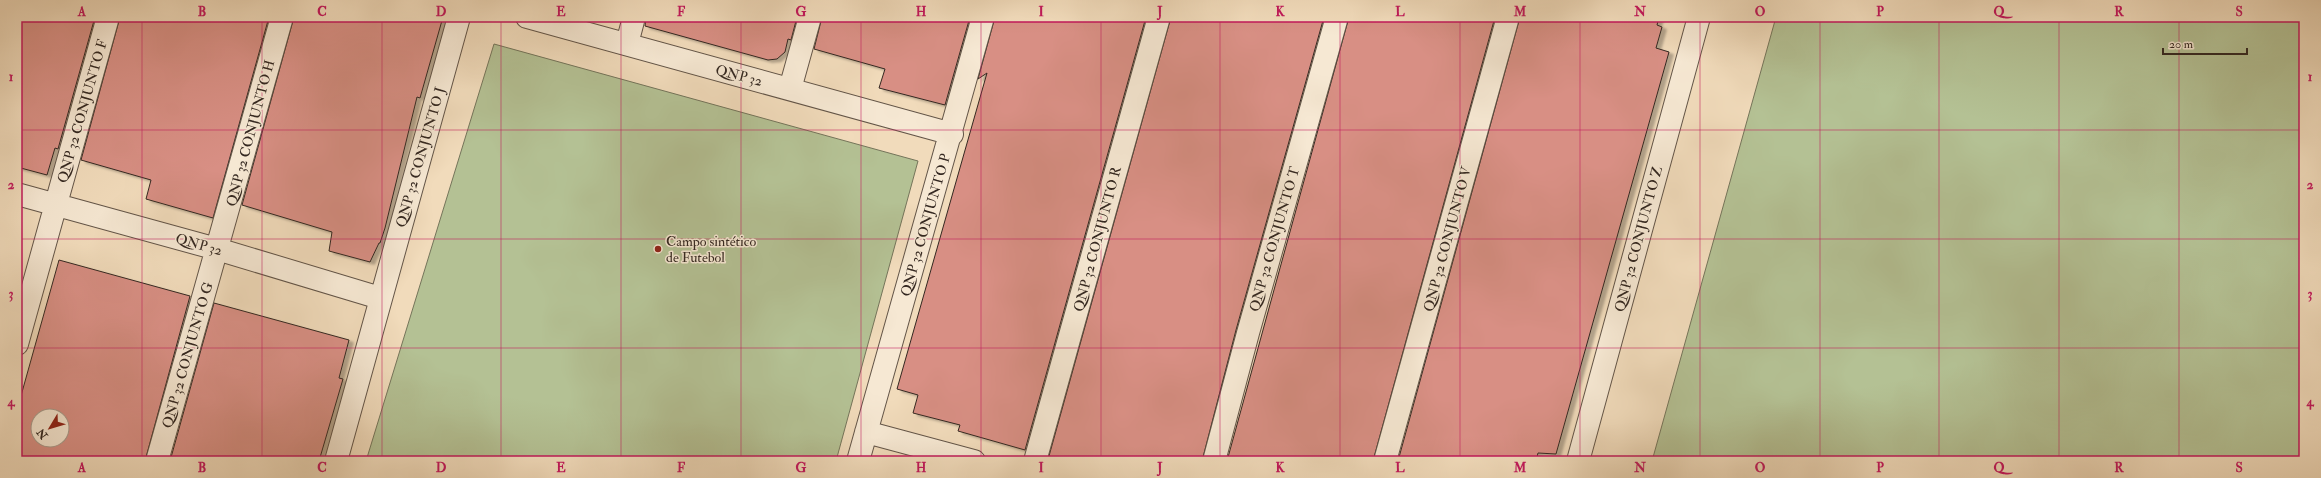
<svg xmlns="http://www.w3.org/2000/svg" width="2321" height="478" viewBox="0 0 2321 478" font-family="'IM FELL Double Pica',serif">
<defs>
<filter id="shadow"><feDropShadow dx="4.5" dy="2.5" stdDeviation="1" flood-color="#0004"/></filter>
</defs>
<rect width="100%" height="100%" fill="#f1dbbb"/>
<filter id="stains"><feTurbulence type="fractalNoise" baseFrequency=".005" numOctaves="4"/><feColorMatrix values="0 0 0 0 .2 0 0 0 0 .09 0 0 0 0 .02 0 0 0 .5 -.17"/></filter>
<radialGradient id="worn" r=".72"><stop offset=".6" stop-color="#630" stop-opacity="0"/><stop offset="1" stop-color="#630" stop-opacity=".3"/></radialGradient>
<!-- green -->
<path fill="#b4c194" stroke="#74745a" d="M1776 17H2304V461H1652Z
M494 44 918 161 836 461H366Z"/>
<!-- building -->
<path fill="#d88f84" stroke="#342821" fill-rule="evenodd" filter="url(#shadow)" d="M17 17H95L58 149 55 148 47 175 17 167Z
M120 17H269L213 218 146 199 151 180 81 160Z
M294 17H443L420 98 417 97 385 228 380 243H379L370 262 329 251 332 232 242 205Z
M646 17H797L791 40 788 39 785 52 777 59 768 60 645 26Z
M822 17H970L945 105 879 88 885 69 814 49Z
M995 17H1146L1025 450 958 431 960 425 913 413 918 395 897 389 987 73 978 79Z
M1171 17H1324L1236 330 1202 461H1067L1049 456Z
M1349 17H1495L1373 461H1227Z
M1520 17H1659L1657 25 1662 27 1656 48 1669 52 1556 454 1538 453 1536 461H1398Z
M59 260 190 296 145 461H17V410ZM38 416H62V440H38Z
M214 303 349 340 339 378 343 379 319 461H170Z"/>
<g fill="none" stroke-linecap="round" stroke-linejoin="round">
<!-- minor casing -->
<g stroke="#635548" stroke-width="24">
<path id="minor" d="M527 17 952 134
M627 44 634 17
M790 89 810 17
M17 194 217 249 380 298
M17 344 108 17
M866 432 974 461
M157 461 282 17
M336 461 459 17
M858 461 983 17
M1035 461 1159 17
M1214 461 1248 333 1337 17
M1385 461 1508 17
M1578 461 1699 17"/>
</g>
<!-- minor -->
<use href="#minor" stroke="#f6e8d3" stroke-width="22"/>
</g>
<!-- grid -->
<path fill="none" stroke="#c2185b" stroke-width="1" stroke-opacity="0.55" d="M142 17V461M262 17V461M382 17V461M501 17V461M621 17V461M741 17V461M861 17V461M981 17V461M1101 17V461M1220 17V461M1340 17V461M1460 17V461M1580 17V461M1700 17V461M1820 17V461M1939 17V461M2059 17V461M2179 17V461M17 130H2304M17 239H2304M17 348H2304"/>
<!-- markers -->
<circle fill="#8f2418" stroke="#f6e8d3" stroke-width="1.5" cx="658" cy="249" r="4"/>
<g text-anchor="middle" stroke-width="3" stroke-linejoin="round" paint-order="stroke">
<!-- street labels -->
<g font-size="14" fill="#342821" stroke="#f6e8d3">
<text transform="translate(739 75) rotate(15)" y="5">QNP 32</text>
<text transform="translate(82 111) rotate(-74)" y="5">QNP 32 CONJUNTO F</text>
<text transform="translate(250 133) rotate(-75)" y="5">QNP 32 CONJUNTO H</text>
<text transform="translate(420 157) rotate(-74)" y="5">QNP 32 CONJUNTO J</text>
<text transform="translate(925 225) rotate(-74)" y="5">QNP 32 CONJUNTO P</text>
<text transform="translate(1097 239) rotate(-75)" y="5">QNP 32 CONJUNTO R</text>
<text transform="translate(1274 239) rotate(-74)" y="5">QNP 32 CONJUNTO T</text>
<text transform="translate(1447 239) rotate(-75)" y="5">QNP 32 CONJUNTO V</text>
<text transform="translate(1638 239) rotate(-75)" y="5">QNP 32 CONJUNTO Z</text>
<text transform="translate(199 244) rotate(16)" y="5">QNP 32</text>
<text transform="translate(187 355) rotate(-74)" y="5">QNP 32 CONJUNTO G</text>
</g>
<!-- poi labels -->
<g font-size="14" fill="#342821" stroke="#f6e8d3" text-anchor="start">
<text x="666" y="246">Campo sintético<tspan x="666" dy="16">de Futebol</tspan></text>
</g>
</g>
<!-- margin -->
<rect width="2321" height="478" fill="none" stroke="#f1dbbb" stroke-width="44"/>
<!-- north arrow -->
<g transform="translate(50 428) rotate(232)"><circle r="19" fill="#f6e8d3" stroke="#a89b8c"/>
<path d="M0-3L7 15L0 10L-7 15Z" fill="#8f2418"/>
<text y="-6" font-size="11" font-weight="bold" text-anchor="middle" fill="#342821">N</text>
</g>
<!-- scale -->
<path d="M2163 48v6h84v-6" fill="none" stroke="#342821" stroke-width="2"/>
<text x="2169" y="48" font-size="12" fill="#342821" stroke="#f6e8d3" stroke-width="3" paint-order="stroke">20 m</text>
<rect x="22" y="22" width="2277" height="434" fill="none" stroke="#c2185b" stroke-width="1.5"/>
<g font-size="13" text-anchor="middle" font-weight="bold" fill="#c2185b">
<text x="82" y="16">A</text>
<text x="202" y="16">B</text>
<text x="322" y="16">C</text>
<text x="441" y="16">D</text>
<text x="561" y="16">E</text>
<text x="681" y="16">F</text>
<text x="801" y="16">G</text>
<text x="921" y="16">H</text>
<text x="1041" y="16">I</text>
<text x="1160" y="16">J</text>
<text x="1280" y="16">K</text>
<text x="1400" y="16">L</text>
<text x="1520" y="16">M</text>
<text x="1640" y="16">N</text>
<text x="1760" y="16">O</text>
<text x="1880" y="16">P</text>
<text x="1999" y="16">Q</text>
<text x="2119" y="16">R</text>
<text x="2239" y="16">S</text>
<text x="11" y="81">1</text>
<text x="2310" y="81">1</text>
<text x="11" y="189">2</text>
<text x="2310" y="189">2</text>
<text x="11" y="298">3</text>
<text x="2310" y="298">3</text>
<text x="11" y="406">4</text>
<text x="2310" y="406">4</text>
<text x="82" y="472">A</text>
<text x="202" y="472">B</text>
<text x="322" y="472">C</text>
<text x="441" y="472">D</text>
<text x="561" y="472">E</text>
<text x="681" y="472">F</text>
<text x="801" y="472">G</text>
<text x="921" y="472">H</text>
<text x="1041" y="472">I</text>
<text x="1160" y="472">J</text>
<text x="1280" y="472">K</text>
<text x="1400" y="472">L</text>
<text x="1520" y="472">M</text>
<text x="1640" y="472">N</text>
<text x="1760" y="472">O</text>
<text x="1880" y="472">P</text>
<text x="1999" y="472">Q</text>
<text x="2119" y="472">R</text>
<text x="2239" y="472">S</text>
</g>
<rect width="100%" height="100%" filter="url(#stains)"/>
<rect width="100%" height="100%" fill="url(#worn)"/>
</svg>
